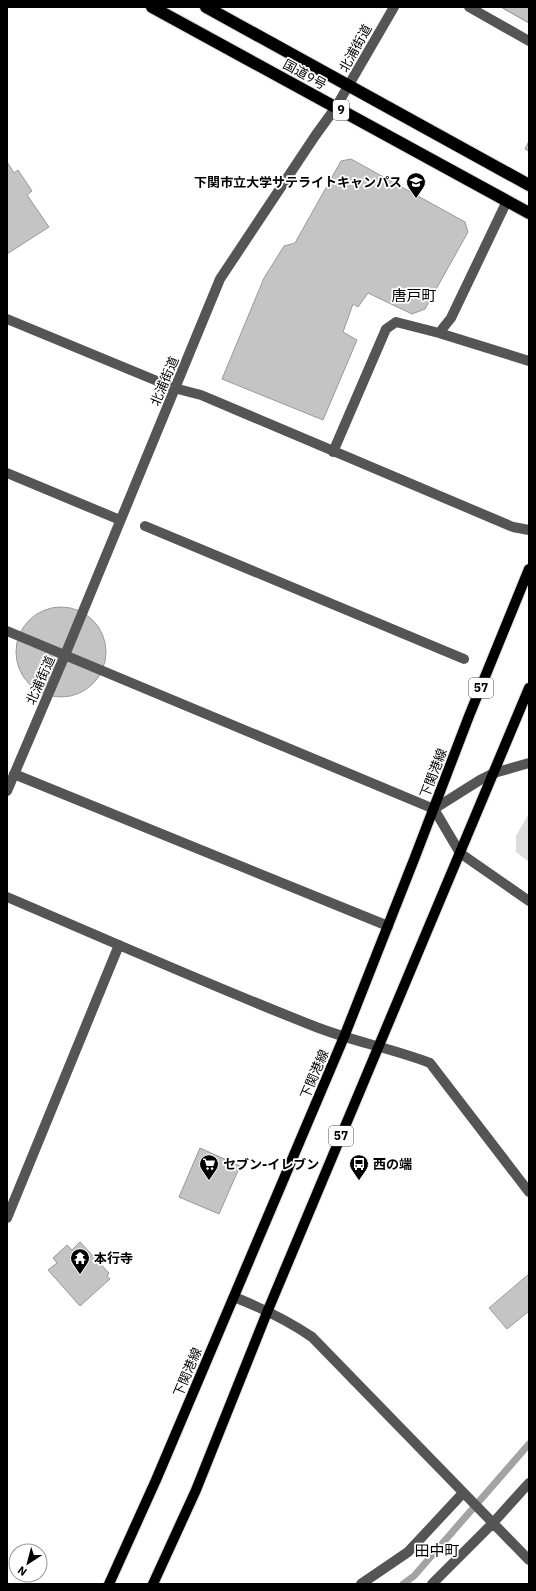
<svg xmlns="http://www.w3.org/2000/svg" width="536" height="1591" viewBox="0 0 536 1591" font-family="'IBM Plex Sans','Noto Sans JP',sans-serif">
<rect width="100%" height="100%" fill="#fff"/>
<!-- green -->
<path fill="#dcdcdc" d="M529 813V862L516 852V836Z"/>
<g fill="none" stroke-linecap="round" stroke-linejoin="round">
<!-- stream -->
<path stroke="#a3a3a3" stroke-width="7" d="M403 1584 414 1576 529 1444"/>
</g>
<!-- building -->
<path fill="#c4c4c4" stroke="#999" d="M501 7H529V23Z
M501 7H529V23Z
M529 141V151L525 149Z
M351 159 465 222 468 232 425 309 412 314 368 293 358 307 353 304 343 332 357 340 323 420 222 379 264 278 284 246 295 243 341 161Z
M7 162 14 173 18 170 32 191 27 195 49 227 7 254Z
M16 652a45 45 0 1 1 90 0a45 45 0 1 1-90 0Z
M200 1148 240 1166 219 1214 179 1197Z
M80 1242 109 1273 107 1276 110 1279 80 1306 48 1270 57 1263 53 1258 67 1245 72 1250Z
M529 1274V1311L507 1329 489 1308Z"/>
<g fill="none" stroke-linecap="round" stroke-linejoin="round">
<!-- major casing -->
<g stroke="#dbdbdb" stroke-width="12">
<path id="major" d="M109 1584 156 1480 344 1037 415 857 469 716 529 569
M153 1584 196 1490 268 1310 529 688"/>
</g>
<!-- highway casing -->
<g stroke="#dbdbdb" stroke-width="14">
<path id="highway" d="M152 7 529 213
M206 7 529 185"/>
</g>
<!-- minor -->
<path stroke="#555" stroke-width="10" d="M469 7 529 41
M7 319 174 388 201 395 513 527 529 530
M439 333 451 318 507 201
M333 452 386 329 396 322 439 333 529 361
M7 473 120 520
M145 526 464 659
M7 631 434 809 460 853 529 901
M14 774 388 926
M7 791 65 655 220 279 315 136 336 107 394 7
M434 809 480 780 494 773 529 763
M7 897C108 940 209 985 311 1025 350 1041 391 1048 430 1063L529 1192
M7 1218 119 945
M234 1297C262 1308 287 1320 312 1337L529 1560
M361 1584 408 1552 463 1493
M432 1584 492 1524 529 1483"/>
<!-- major -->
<use href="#major" stroke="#000" stroke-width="10"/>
<!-- highway -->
<use href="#highway" stroke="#000" stroke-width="12"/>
</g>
<!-- icons -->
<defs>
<g id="university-pin" transform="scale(1)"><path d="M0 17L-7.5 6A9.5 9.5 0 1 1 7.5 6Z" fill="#000" stroke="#fff"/><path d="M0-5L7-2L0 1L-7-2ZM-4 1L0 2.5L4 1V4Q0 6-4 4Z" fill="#fff"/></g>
<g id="supermarket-pin" transform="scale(1)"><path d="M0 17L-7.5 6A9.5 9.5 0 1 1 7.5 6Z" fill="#000" stroke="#fff"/><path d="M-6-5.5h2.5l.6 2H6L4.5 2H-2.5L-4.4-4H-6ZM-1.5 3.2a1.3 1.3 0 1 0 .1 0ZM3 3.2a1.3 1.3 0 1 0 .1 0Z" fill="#fff"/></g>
<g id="bus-pin" transform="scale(1)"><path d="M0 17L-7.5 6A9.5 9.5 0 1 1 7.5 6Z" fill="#000" stroke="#fff"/><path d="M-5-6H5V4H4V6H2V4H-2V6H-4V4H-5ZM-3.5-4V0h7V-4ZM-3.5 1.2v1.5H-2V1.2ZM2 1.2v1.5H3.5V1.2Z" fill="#fff"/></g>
<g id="temple-pin" transform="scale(1)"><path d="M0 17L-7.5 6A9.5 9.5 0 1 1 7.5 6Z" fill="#000" stroke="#fff"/><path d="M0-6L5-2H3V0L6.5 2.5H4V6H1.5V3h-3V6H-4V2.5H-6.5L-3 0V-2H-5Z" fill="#fff"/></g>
</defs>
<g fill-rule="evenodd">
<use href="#university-pin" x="416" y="182"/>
<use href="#supermarket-pin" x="209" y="1164"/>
<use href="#bus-pin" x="359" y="1164"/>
<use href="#temple-pin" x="80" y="1258"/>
</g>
<g text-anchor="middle" stroke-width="3.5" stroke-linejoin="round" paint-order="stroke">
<!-- shield labels -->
<g fill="#fff" stroke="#4c4c4c" stroke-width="1">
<rect x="333" y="100" width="16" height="20" rx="3"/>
<rect x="469" y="678" width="24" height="20" rx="3"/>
<rect x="329" y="1126" width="24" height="20" rx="3"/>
</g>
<g font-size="12" font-weight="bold" fill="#000">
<text x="341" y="114">9</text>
<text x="481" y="692">57</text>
<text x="341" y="1140">57</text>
</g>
<!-- street labels -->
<g font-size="13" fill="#000" stroke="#fff">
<text transform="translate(355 48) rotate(-61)" y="5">北浦街道</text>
<text transform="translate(305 74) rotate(29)" y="5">国道9号</text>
<text transform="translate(164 381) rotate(-67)" y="5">北浦街道</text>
<text transform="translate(40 680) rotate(-66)" y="5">北浦街道</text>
<text transform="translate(433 773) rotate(-69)" y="5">下関港線</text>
<text transform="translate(314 1074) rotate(-67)" y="5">下関港線</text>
<text transform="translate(187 1372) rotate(-67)" y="5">下関港線</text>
</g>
<!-- poi labels -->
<g font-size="13" font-weight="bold" fill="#000" stroke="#fff" text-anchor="start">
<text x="402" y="187" text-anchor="end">下関市立大学サテライトキャンパス</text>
<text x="223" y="1169">セブン-イレブン</text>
<text x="373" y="1169">西の端</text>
<text x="94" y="1263">本行寺</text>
</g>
<!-- quarter labels -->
<g font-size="15" fill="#000" stroke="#fff">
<text x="414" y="301">唐戸町</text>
<text x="437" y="1556">田中町</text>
</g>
</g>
<!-- border -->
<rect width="536" height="1591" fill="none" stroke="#000000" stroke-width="16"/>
<!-- north arrow -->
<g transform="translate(28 1563) rotate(216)"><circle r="19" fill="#ffffff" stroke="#999999"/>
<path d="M0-3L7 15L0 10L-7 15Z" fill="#000000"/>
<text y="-6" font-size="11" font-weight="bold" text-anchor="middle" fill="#000000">N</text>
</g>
</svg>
